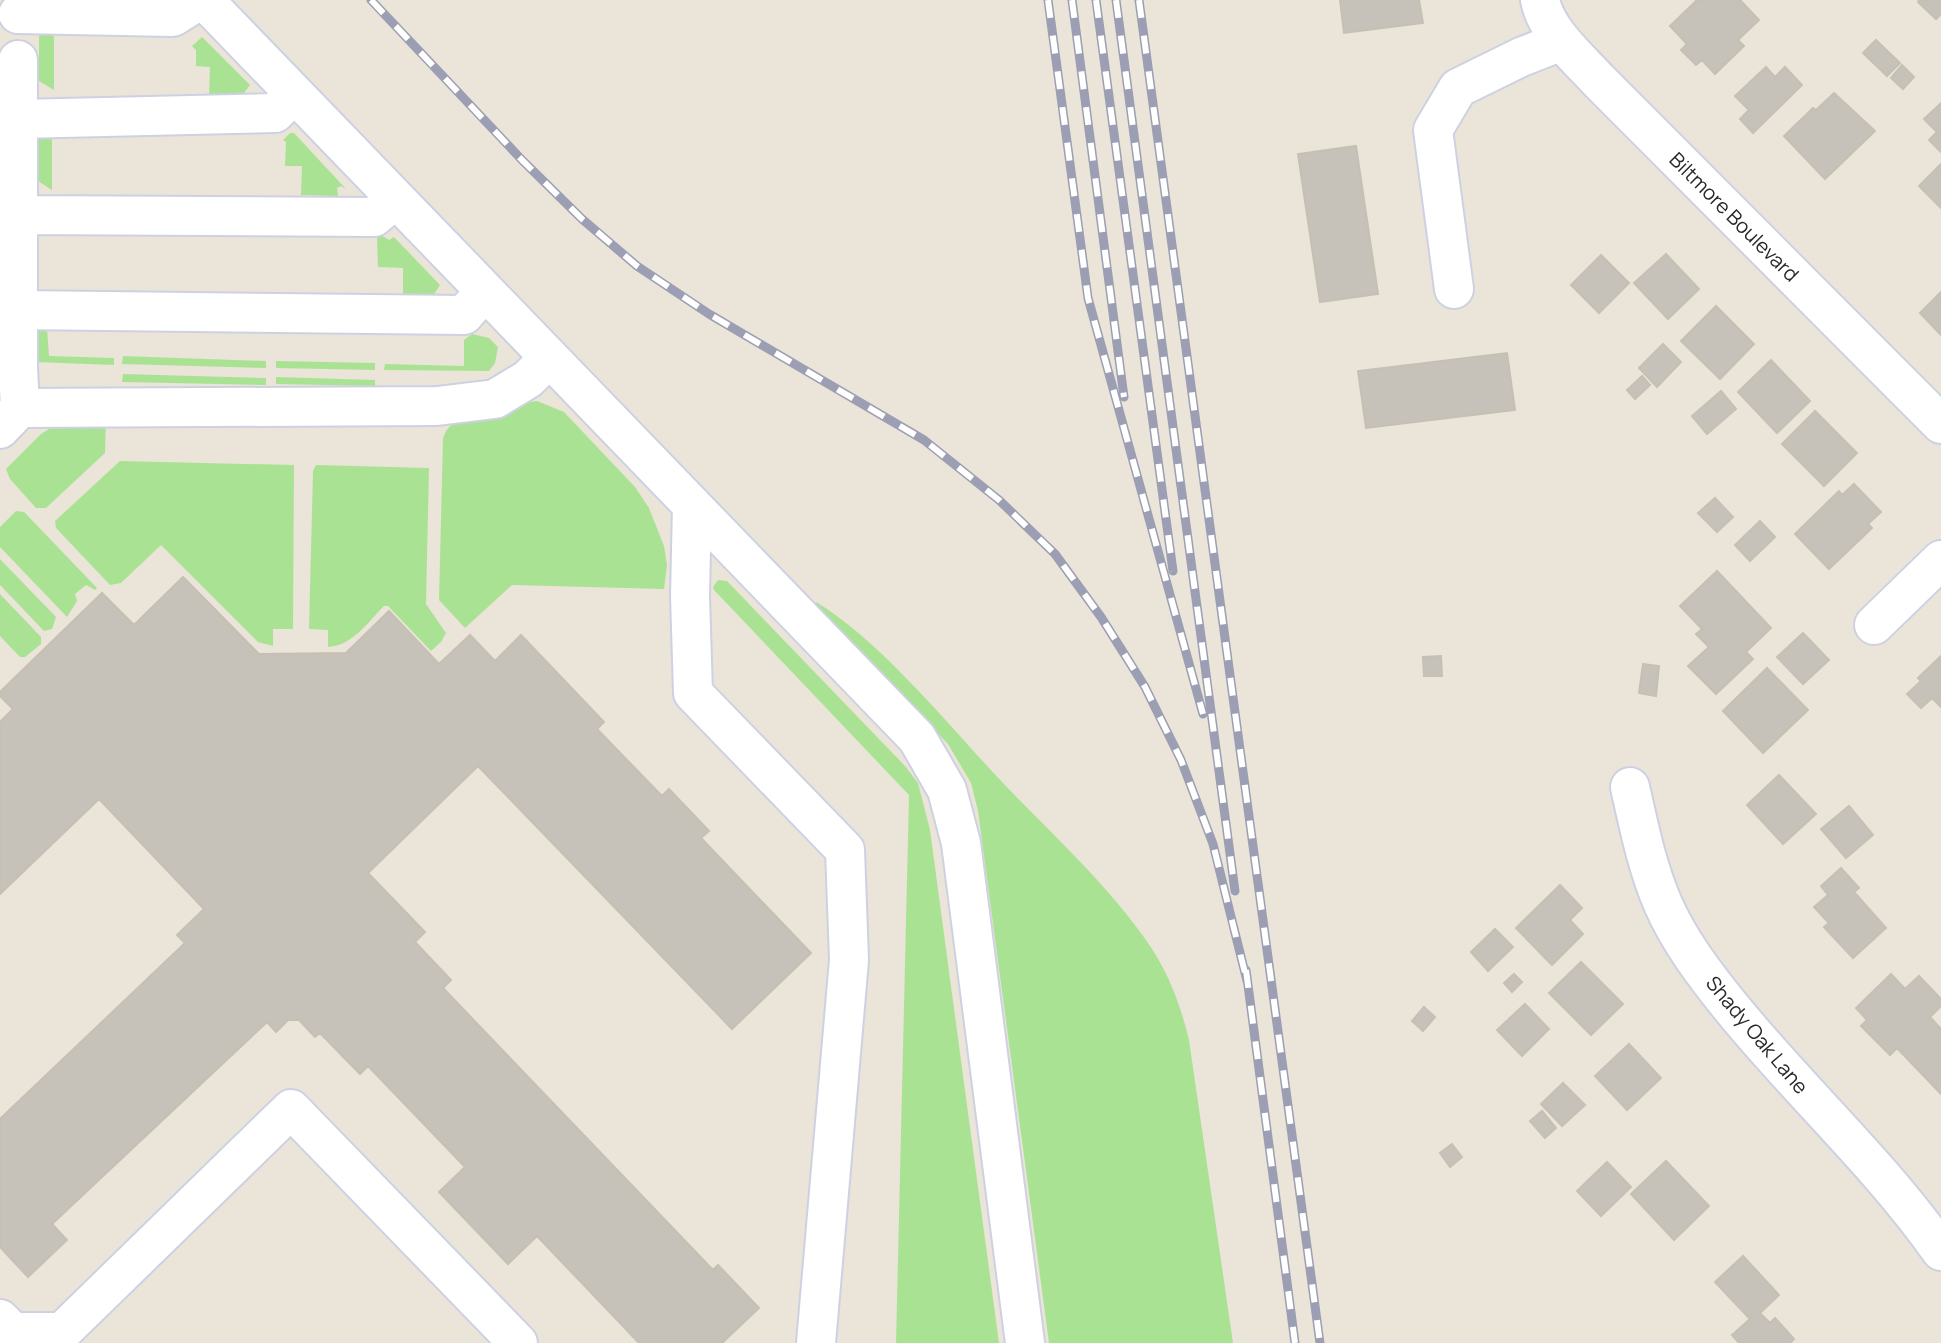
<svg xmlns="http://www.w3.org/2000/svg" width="1941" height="1343" viewBox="0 0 1941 1343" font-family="Manrope,sans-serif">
<rect width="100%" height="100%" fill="#ebe4d9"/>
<!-- green -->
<path fill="#aae294" d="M44 32H50L54 37V90L39 81V36Z
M202 37 250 85 241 97 209 96 210 67 196 66V50L192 46Z
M290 133H294L346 189 341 186 337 188 338 196 301 195 302 166H285L286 142 283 140Z
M38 136 52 137V190L38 181Z
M381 235 389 240 394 237 440 285 433 296 403 295V268L378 267 377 237Z
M47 328 49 356 114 358V365L36 362V329Z
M472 334 489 338 498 347 495 363 489 371 384 370 385 364 464 366V340Z
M123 356 266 361V368L122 364Z
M276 361 375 363V370L276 368Z
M123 374 266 378V385L122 382Z
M276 377 375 380V386L276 384Z
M537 401 564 412 635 487 649 508 664 546 667 565 664 589 512 585 465 628 439 600 443 438C446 431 448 426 455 423 464 418 477 421 487 419 505 414 518 403 537 401Z
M106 417 105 453 46 508H36L10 479 6 469 41 434 57 424Z
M120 461 294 465 293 629H273V646L258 642 161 545 121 583 110 585 56 528 55 521Z
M316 465 429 468 426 604 446 633 441 642 431 651 388 606H384C368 622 352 646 328 647V630L309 629 313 471Z
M16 511 24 512 28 516 97 588 95 590 86 585 75 594 77 601 67 617 0 547V527Z
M0 559 56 617 52 629 44 631 0 585Z
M718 580 727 581 905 766 918 783 930 830 999 1343H896L909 795 714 590 713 587Z
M0 594 41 637V644L25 657H20L0 636Z
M816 602C882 642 949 726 1003 783 1051 833 1107 884 1146 940 1168 971 1180 1003 1189 1040L1233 1343H1049L978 811 971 783 948 744 815 604Z"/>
<!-- building -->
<path fill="#c6c1b9" stroke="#c6c0b3" stroke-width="2" d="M1340 0H1419L1423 23 1344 33Z
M1697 0H1740L1759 20 1738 40 1744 46 1715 74 1702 60 1696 65 1681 50 1687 44 1670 26Z
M1919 0H1941V14L1936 19 1918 2Z
M1876 40 1900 63 1887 76 1863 53Z
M1902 65 1914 77 1903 89 1891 78Z
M1766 67 1775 77 1785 67 1802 85 1753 133 1740 119 1749 110 1735 96Z
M1834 93 1875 131 1825 179 1784 136 1813 108 1816 110Z
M1941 103V152L1929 140 1937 132 1924 119Z
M1356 146 1378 294 1320 302 1298 154Z
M1941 164V208L1919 186Z
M1666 254 1699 289 1668 319 1634 283Z
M1601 255 1629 283 1599 313 1571 285Z
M1941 292V335L1920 313Z
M1716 306 1754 344 1720 379 1681 341Z
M1663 344 1681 362 1657 387 1639 368Z
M1507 353 1515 410 1366 428 1358 371Z
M1771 360 1810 401 1777 433 1738 392Z
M1642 376 1650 385 1635 399 1627 390Z
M1721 391 1736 409 1707 434 1692 416Z
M1815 411 1857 453 1824 486 1782 444Z
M1854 484 1881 512 1868 524 1872 528 1829 569 1795 534 1839 491 1842 495Z
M1715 498 1733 517 1717 532 1698 513Z
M1760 521 1775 537 1750 561 1735 545Z
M1717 571 1771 628 1746 652 1753 659 1716 694 1688 666 1709 647 1696 634 1702 629 1680 606Z
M183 577 259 654 346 653 389 611 439 664 470 635 495 661 521 635 604 722 597 729 662 796 669 789 709 831 701 838 811 953 732 1029 478 766 368 873 425 932 415 942 451 980 443 988 713 1270 718 1265 759 1308 722 1343H639L537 1236 508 1264 439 1192 465 1167 368 1066 360 1074 320 1033 315 1037 299 1020H288L276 1032 267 1022 52 1224 67 1240 28 1277 0 1247V1119L185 943 177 935 204 909 99 799 0 894V722L13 709 0 696V692L102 593 134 625Z
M1803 633 1829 660 1803 684 1777 657Z
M1441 656 1442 676H1424L1423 657Z
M1941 656V707L1932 698 1921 708 1907 694 1921 681 1918 678Z
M1643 664 1659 666 1656 696 1639 693Z
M1767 668 1808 710 1763 753 1723 711Z
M1779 775 1816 814 1783 844 1747 805Z
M1849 806 1873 835 1846 858 1821 829Z
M1841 868 1859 888 1854 892 1886 928 1853 958 1824 927 1829 923 1814 907 1828 895 1821 886Z
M1560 885 1582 908 1570 920 1583 934 1552 965 1516 928Z
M1495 929 1513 947 1488 971 1471 952Z
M1581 962 1623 1004 1591 1035 1549 993Z
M1514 974 1522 982 1512 992 1504 983Z
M1891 974 1905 989 1919 976 1941 999V1006L1930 1017 1941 1029V1094L1897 1048 1890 1055 1861 1026 1867 1020 1856 1008Z
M1525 1004 1549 1029 1522 1056 1497 1030Z
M1424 1007 1435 1017 1423 1031 1412 1021Z
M1629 1044 1661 1078 1627 1110 1595 1076Z
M1563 1083 1585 1105 1562 1126 1541 1104Z
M1542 1111 1556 1128 1545 1138 1530 1121Z
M1452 1144 1462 1157 1450 1167 1440 1153Z
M1666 1161 1709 1206 1674 1240 1631 1194Z
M1607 1162 1631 1187 1601 1216 1577 1191Z
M1743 1256 1779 1295 1760 1313 1770 1323 1775 1318 1794 1339 1790 1343H1739L1732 1335 1750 1319 1715 1282Z"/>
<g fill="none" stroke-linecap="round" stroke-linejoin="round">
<!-- minor casing -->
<g stroke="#ced1e1" stroke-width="42">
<path id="minor" d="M204 0 917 738 947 790 961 843 1025 1343
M1540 0C1546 31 1578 58 1598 80L1941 424
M18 14 173 17 200 0
M18 60V368L20 408
M18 119 275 113 294 94
M19 215 374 217 396 199
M1454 289 1433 130 1458 88 1521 57 1562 41
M19 310 464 315 485 291
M0 429 20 408 437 406 495 399 528 379 549 358
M692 505 690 596 693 693 845 850 849 960 816 1343
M1874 625 1941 560
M1630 787C1639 827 1647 867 1663 904 1679 941 1705 975 1730 1006 1798 1090 1879 1163 1941 1251
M0 1319 13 1332H62L291 1109 518 1343"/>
</g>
<!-- minor -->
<use href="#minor" stroke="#fff" stroke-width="38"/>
<!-- rail casing -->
<g stroke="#9c9eb3" stroke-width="9">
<path id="rail" d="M371 0 522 160 582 219 637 266 709 314 924 440 999 500 1055 554 1101 617 1145 687 1181 760 1213 844 1247 981
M1048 0 1088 298 1203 714
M1072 0 1124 397
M1096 0 1173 571
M1116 0 1235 891
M1139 0 1320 1343
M1246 970 1295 1343"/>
</g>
<!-- rail -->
<use href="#rail" stroke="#fff" stroke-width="6" stroke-dasharray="18" stroke-linecap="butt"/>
</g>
<g text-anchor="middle" stroke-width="6" stroke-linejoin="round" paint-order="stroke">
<!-- street labels -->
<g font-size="20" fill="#282828" stroke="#fff">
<text transform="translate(1734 217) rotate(45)" y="7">Biltmore Boulevard</text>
<text transform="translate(1757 1035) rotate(50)" y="7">Shady Oak Lane</text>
</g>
</g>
</svg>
